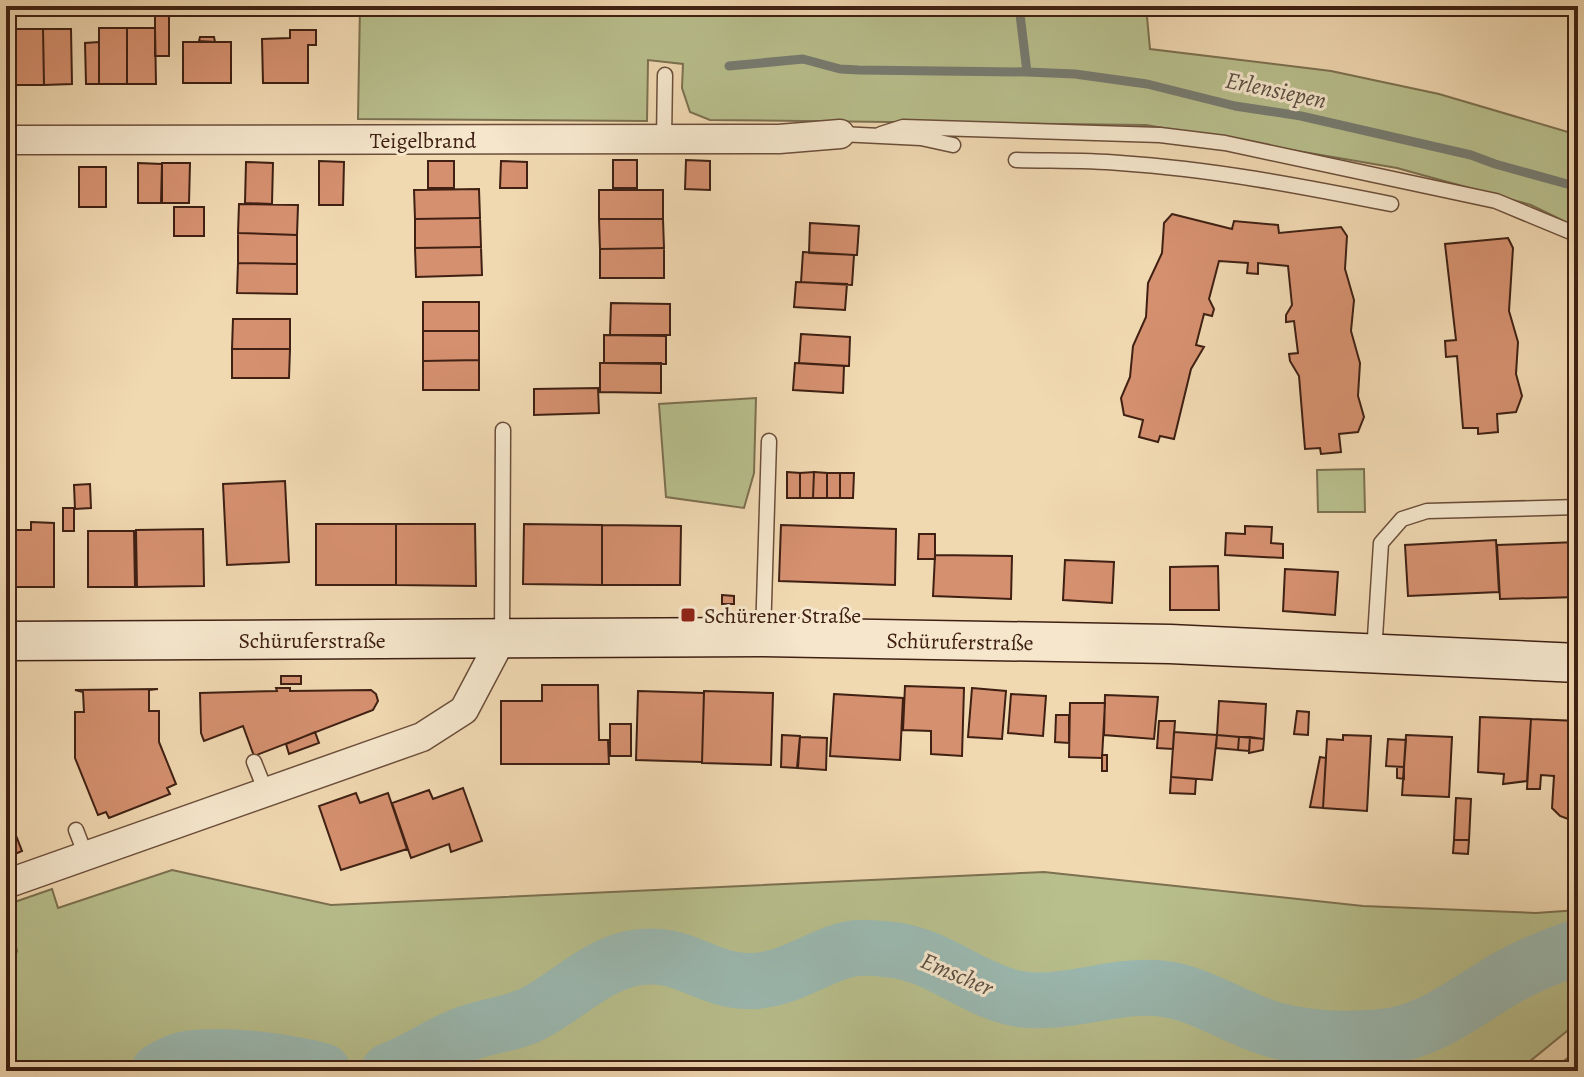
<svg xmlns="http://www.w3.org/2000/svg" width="1584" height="1077" viewBox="0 0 1584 1077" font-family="Alegreya,serif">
<rect width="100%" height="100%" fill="#f0d8b1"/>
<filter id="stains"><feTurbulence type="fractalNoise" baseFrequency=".0025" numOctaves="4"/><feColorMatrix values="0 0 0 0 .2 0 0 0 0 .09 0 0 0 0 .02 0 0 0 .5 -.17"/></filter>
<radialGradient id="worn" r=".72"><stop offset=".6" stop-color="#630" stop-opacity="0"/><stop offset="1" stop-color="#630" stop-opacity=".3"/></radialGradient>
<!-- green -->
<path fill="#b8bf8d" stroke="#7c7050" stroke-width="2" d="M360 6H1146L1150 49 1331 71 1439 94 1578 135V228L1531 205 1397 168 1146 125 710 120 690 112 682 88 683 64 648 60 647 121 358 119Z
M756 398 754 473 744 508 666 497 659 404Z
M1364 469 1365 512H1318L1317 470Z
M172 870 331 905 1044 872 1363 906 1536 913 1578 910V1022L1518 1071H6V985L17 951 6 905 52 889 58 908Z
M1578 1050V1071H1551Z"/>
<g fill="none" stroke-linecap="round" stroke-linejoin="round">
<!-- stream -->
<path stroke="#767c72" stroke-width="9" d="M1019 6 1027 72 1075 74 1147 84 1235 106 1301 116 1471 155 1495 164 1578 187
M729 66 803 59 840 69 859 70 1027 72"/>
<!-- river -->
<path stroke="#9bb9b1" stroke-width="56" d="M159 1071C167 1066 177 1060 187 1059 226 1053 285 1061 323 1071
M389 1071C415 1061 437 1045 463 1035 487 1025 513 1025 536 1012 568 995 593 968 629 959 680 947 703 980 746 981 781 983 810 961 842 951 859 946 876 948 893 950 936 955 968 986 1010 997 1058 1009 1107 985 1155 988 1198 990 1234 1019 1275 1030 1308 1039 1348 1040 1383 1037 1431 1032 1468 1000 1508 977 1530 965 1554 955 1578 947"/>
</g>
<!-- building -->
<path fill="#d5906f" stroke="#3f2013" stroke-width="2" d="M155 14H169V56H155Z
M99 28H127V84H99Z
M127 28H155L156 84H127Z
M15 29H43L44 85H16Z
M43 29H71L72 84 44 85Z
M290 30H316V45H308V83H263L262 39 290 38Z
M200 37H214L215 42 199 41Z
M99 42V84H86L85 43Z
M183 42H231V83H183Z
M613 160H637V188H613Z
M686 160 710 161V190L685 189Z
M319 161 344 162 343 205H319Z
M428 161H454V188H428Z
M501 161 527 162V188H500Z
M246 162 273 163 272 204 245 203Z
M138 163 162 164 161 203H138Z
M162 163H190L189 203H162Z
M79 167H106V207H79Z
M479 189 480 218 415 219 414 190Z
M599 190H663V219H599Z
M239 204 298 205 297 235 238 233Z
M174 207H204V236H174Z
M1172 214 1232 229 1234 221 1278 225 1279 233 1341 227 1347 236 1345 269 1354 300 1351 331 1360 363 1358 396 1364 417 1358 432 1339 434 1341 452 1321 454 1320 448 1305 449 1299 376 1290 361 1289 354 1298 353 1294 321 1286 322V315L1292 305 1288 266 1258 263V274L1247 273 1248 263 1219 261 1209 299 1214 309 1212 316 1204 314 1196 345 1204 347 1191 369 1174 439 1160 436 1158 442 1139 437 1143 420 1124 415 1121 398 1130 377 1133 346 1146 317 1148 283 1162 253 1164 223Z
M480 218 481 247 415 248V219Z
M599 219H663L664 248 600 249Z
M810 223 859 226 857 255 809 253Z
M238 233 297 235V264L238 263Z
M1508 238 1513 248 1509 311 1518 342 1516 374 1522 396 1516 412 1497 414 1498 432 1478 434V428H1463L1457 356 1446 357 1445 341 1456 340 1445 244Z
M481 247 482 275 416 277 415 248Z
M664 248V278H600V249Z
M803 252 854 255 852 285 801 282Z
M238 263 297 264V294L237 293Z
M796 282 847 284 845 310 794 307Z
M423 302H479V331H423Z
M611 303 670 304V335H610Z
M233 319H290V349H232Z
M423 331H479V360L423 361Z
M801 334 850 337 849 366 799 363Z
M604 335 666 336V364L604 363Z
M232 349H290L289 378H232Z
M479 360V390H423V361Z
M600 363H661V393L600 392Z
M795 363 844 366 843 393 793 390Z
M598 388 599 413 534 415V389Z
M787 472 800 473V498H787Z
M814 472 813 498H800V473Z
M814 472 827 473V498H813Z
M827 473H840V498H827Z
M840 473H854L853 498H840Z
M285 481 289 562 227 565 223 484Z
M90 484 91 508 75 509 74 485Z
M63 508H74V531H63Z
M31 522 54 523V587H6V530H31Z
M316 524H396V585H316Z
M396 524H475L476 586 396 585Z
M524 524 602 525V585L523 584Z
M602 525 681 526 680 585H602Z
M781 525 896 529 895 585 779 581Z
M1245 526 1272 527 1271 543 1283 544V558L1225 555 1226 533 1245 534Z
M203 529 204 586 137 587 136 530Z
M88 531H134L135 587H88Z
M919 534H935V559H918Z
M1496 540 1499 592 1408 596 1405 545Z
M1578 542V597L1500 599 1497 545Z
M935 555 1012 556 1011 599 933 596Z
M1065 560 1114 562 1112 603 1063 600Z
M1218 566 1219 610H1170V567Z
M1285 569 1338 572 1335 615 1283 611Z
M722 595 734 596V604H722Z
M281 676H301V684H281Z
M542 685H598L599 740H608L609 764H501V701H542Z
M905 686 964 688 962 756 931 754V731L903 730Z
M276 688H290V691L371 690 376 694 378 701 373 710 254 756 243 726 204 741 201 733 200 693 277 691Z
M972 688 1006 691 1002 739 968 737Z
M158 689 149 690V711H159V742L176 784 167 788 170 794 109 818 106 812 98 815 75 758V712H84L83 692 75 690Z
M638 691 704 693 702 762 636 760Z
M704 691 773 693 771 765 702 763Z
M834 694 903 698 900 760 830 756Z
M1011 694 1046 696 1043 736 1008 733Z
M1105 695 1158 697 1154 739 1104 735Z
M1219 701 1266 704 1264 739 1217 735Z
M1070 703H1105L1102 758 1069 757Z
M1297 711 1309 712 1308 735 1294 734Z
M1056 715H1069V743L1055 742Z
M1480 717 1531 719 1527 781 1503 784 1504 774 1478 772Z
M1531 719 1578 721 1576 822 1560 816 1552 808 1554 776 1541 775 1540 789H1527Z
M1159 721H1175L1173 749 1157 748Z
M610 724H631V756H610Z
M315 732 319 743 289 754 286 744Z
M1174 732 1217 735 1212 780 1171 777Z
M782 735 800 736 797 768 781 767Z
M1217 735 1239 737 1238 750 1216 748Z
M1343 735 1371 736 1367 811 1323 808 1327 739 1343 740Z
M1406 735 1452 737 1449 797 1402 795Z
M800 737 827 738 826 770 798 768Z
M1239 737H1250L1249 751 1238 750Z
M1250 737 1264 739 1263 750 1249 753Z
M1388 739 1406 740 1404 767 1386 766Z
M1102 755H1107V771H1102Z
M1320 757 1326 758 1323 808 1310 807Z
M1397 767H1404V779L1397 778Z
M1171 777 1196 779 1195 794 1170 793Z
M463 788 482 841 451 852 449 844 411 858 392 803 429 790 433 799Z
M356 793 360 803 388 793 407 849 341 870 319 806Z
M1456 798 1471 799 1469 840H1454Z
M6 810 22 851 6 858Z
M1454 840H1469L1468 854 1453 853Z"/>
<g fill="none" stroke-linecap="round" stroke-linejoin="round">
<!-- service casing -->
<g stroke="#6b4e3a" stroke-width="17">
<path id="service" d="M840 134 921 138 953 145
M881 134 903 127 1160 135 1225 143 1496 201 1578 235
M664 139 665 75
M1016 160C1050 161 1085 160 1120 163 1211 169 1301 186 1391 204
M763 636 769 441
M502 637 503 430
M1374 653 1381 543 1402 519 1427 511 1578 507
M254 762 266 792
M76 830 86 856"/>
</g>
<!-- minor casing -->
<g stroke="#6b4e3a" stroke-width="31">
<path id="minor" d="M6 140 779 139 840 134
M6 884 422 737 464 710 502 638"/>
</g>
<!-- secondary casing -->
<g stroke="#3f2013" stroke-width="41">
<path id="secondary" d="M6 641 763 637 1170 644 1578 663"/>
</g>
<!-- service -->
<use href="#service" stroke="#f5e6cc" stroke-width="14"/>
<!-- minor -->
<use href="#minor" stroke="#f5e6cc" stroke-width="28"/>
<!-- secondary -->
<use href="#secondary" stroke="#f5e6cc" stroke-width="38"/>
</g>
<!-- markers -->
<rect fill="#8f2418" stroke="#f5e6cc" stroke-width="3" x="680" y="607" width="16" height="16" rx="4"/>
<g text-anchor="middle" stroke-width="6" stroke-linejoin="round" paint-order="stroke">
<!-- street labels -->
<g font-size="22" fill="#3f2013" stroke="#f5e6cc">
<text x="423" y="148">Teigelbrand</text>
<text x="312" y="648">Schüruferstraße</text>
<text transform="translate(960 641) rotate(1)" y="8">Schüruferstraße</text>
</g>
<!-- poi labels -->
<g font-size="22" fill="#3f2013" stroke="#f5e6cc" text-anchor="start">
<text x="704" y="623">Schürener Straße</text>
</g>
<!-- water labels -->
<g font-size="24" font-style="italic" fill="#5b4e42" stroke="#f5e6cc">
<text transform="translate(1276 90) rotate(12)" y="8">Erlensiepen</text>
<text transform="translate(957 974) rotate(23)" y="8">Emscher</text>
</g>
</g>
<!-- margin -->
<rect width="1584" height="1077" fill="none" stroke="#f0d8b1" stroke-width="32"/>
<rect x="8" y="8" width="1568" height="1061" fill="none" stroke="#3f2013" stroke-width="4"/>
<rect x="16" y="16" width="1552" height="1045" fill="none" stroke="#3f2013" stroke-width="2"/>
<rect width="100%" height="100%" filter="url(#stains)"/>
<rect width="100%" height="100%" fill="url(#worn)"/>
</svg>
